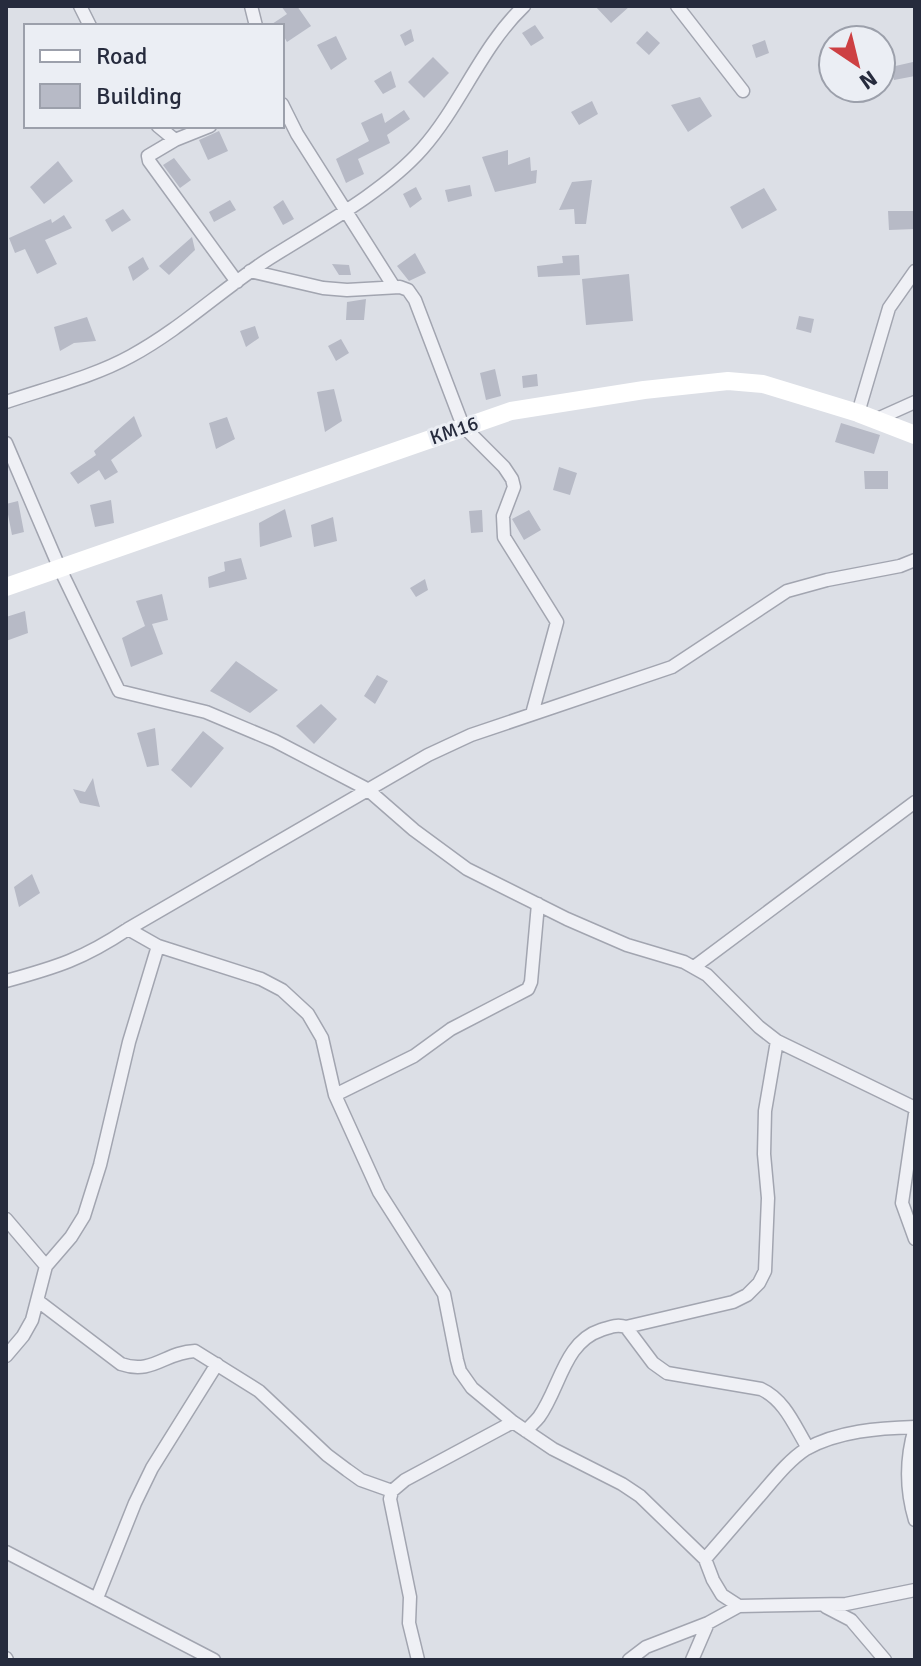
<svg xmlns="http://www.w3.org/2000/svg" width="921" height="1666" viewBox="0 0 921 1666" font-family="Signika,sans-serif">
<rect width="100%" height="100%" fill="#dcdfe6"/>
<!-- building -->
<path fill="#b7bac6" d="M281 6H297L311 26 287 42 282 33V26H269L287 14Z
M595 6H630L611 23Z
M535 25 544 38 531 46 522 33Z
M411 29 414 41 405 46 400 35Z
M647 31 660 43 649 55 636 43Z
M336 36 347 59 331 70 317 45Z
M765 40 769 53 756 58 752 45Z
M433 57 449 73 424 98 408 82Z
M913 62 915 76 894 80 891 67Z
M391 71 396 87 383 94 374 81Z
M700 97 712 116 688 132 671 105Z
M592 101 598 114 579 125 571 112Z
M404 110 410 119 387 135 390 143 358 159 364 174 346 183 336 159 369 141 361 123 382 113 385 123Z
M219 131 228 151 208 160 199 140Z
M508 150V165L530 157 531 171 537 170 536 183 495 192 482 157Z
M174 158 191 180 180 188 163 165Z
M58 161 73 181 44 204 30 187Z
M592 180 586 224H575L574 209 559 210 572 182Z
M470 185 472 196 448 202 445 190Z
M416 187 422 199 410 208 403 194Z
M764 188 777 210 742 229 730 207Z
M230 200 236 210 214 222 209 212Z
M283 200 294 219 283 225 273 207Z
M123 209 131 220 112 232 105 220Z
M888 211H914L915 229 889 230Z
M64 215 72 228 45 240 57 264 37 274 25 249 15 253 9 238 51 219 52 223Z
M192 237 195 250 169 275 159 266Z
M415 253 426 273 409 281 397 266Z
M579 255 580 275 538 277 537 266 563 263 562 256Z
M143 257 149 269 133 281 128 267Z
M332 264 349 265 351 275H339Z
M629 274 633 321 586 325 582 279Z
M366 299 364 320H346L347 302Z
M799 316 814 319 811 333 796 329Z
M87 317 96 341 74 343 60 351 54 327Z
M255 326 259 338 246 347 240 331Z
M341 339 349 353 336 361 328 346Z
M495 369 501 396 486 400 480 373Z
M537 374 538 386 523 388 522 376Z
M334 389 342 421 325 432 317 392Z
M134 416 142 436 111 460 118 472 105 480 99 470 78 484 70 473 96 455 94 451Z
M227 417 235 439 216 449 209 423Z
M841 423 880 435 874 454 835 442Z
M559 467 577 473 570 495 553 490Z
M864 471H888V489H865Z
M111 500 114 523 95 527 90 505Z
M18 501 24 532 12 535 6 504Z
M285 509 292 537 260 547 259 523Z
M482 510 483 532 471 533 469 511Z
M529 510 541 530 524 540 512 519Z
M333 517 337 541 314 547 311 525Z
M241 558 247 579 209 588 208 577 225 571 224 562Z
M425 579 428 590 416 597 410 588Z
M162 594 168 620 152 624 163 654 131 667 122 638 147 625 145 626 136 601Z
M25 611 28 633 6 641V617Z
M236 661 278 690 250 713 210 691Z
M377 675 388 681 375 704 364 696Z
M321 704 337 719 314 744 296 726Z
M155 728 159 765 147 767 137 733Z
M203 731 224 748 191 788 171 770Z
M93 778 96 793 100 807 80 803 73 789 85 792Z
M32 874 40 893 19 907 14 887Z"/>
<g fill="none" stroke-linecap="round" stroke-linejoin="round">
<!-- street casing -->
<g stroke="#a2a5b0" stroke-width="15">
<path id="street" d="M80 6 90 26
M251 6 256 26
M677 6 743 91
M282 104 297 134 394 287
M158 126 175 140 210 126
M175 140 148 156 149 161 237 282
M250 271 323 288 347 290 400 287 408 290 415 300 463 426 504 467 512 479 514 487 503 516 504 537 557 622 532 714
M6 402C47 388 93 377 131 356 181 329 222 289 270 258 319 227 384 192 422 149 461 105 481 47 524 6
M858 413 889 308 915 271
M875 420 915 402
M6 443 60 569 119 691 206 712 275 741 367 789 414 830 467 869 567 919 627 945 684 962 707 975 759 1027 777 1041 915 1108
M128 929 158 946 261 979 282 990 308 1014 322 1038 335 1095 379 1192 444 1294 457 1360 460 1371 472 1388 513 1422 553 1449 622 1484 640 1496 705 1559 713 1580 722 1595 739 1606 846 1604 915 1590
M694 967 915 802
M6 981C57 967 83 959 128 929L428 755 471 735 672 667 787 591 827 580 900 566 915 560
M335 1095 414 1056 451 1029 528 989 531 982 538 904
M915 1114 902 1203 915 1239
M6 1219 46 1266
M38 1301 121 1364C153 1375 165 1352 195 1351L259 1391 327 1455 347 1470 361 1480 392 1491
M626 1327 653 1363 667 1373 761 1389C785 1400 795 1427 808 1448
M6 1356 23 1336 32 1320 46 1266 71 1237 84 1216 100 1165 129 1042 158 946
M915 1428C906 1458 906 1490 915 1520
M526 1431C530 1426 535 1422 539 1417 560 1388 564 1342 601 1330 610 1327 617 1324 626 1327L733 1302 747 1295 759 1283 765 1271 768 1198 764 1154 765 1111 777 1041
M6 1552 214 1660
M705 1559C724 1537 743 1515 762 1493 775 1478 789 1460 806 1449 838 1431 879 1428 915 1427
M97 1598 135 1503 152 1468 217 1364
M826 1607 851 1620 885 1660
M6 1658 7 1660
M418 1660 409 1623 410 1597 390 1499 392 1491 405 1480 513 1422
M629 1660 646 1647 708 1623 739 1606
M692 1660 708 1623"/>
</g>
<!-- street -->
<use href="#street" stroke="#eff0f5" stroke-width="12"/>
<!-- secondary -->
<path stroke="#fff" stroke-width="18" d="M6 587 511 411 644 390 728 381 763 384 858 413 915 435"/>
</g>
<g text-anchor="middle" stroke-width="6" stroke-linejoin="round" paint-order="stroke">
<!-- street labels -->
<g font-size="20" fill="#262b3d" stroke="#ebeef4">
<text transform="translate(454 430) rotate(-19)" y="7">KM16</text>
</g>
</g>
<!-- border -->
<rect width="921" height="1666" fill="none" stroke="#262b3d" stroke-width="16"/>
<!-- legend -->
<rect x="24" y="24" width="260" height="104" fill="#ebeef4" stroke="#9ca0ab" stroke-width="2"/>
<rect x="40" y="50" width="40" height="12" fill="#ffffff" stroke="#9ca0ab" stroke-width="2"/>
<text x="96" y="64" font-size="24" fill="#262b3d">Road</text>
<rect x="40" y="84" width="40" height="24" fill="#b7bac6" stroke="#9ca0ab" stroke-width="2"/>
<text x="96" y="104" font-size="24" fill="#262b3d">Building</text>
<!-- north arrow -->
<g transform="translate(857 64) rotate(145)"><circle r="38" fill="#ebeef4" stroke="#9ca0ab" stroke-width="2"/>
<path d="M0-6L14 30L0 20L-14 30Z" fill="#cd4043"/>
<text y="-12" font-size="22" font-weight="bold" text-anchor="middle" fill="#262b3d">N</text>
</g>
</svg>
